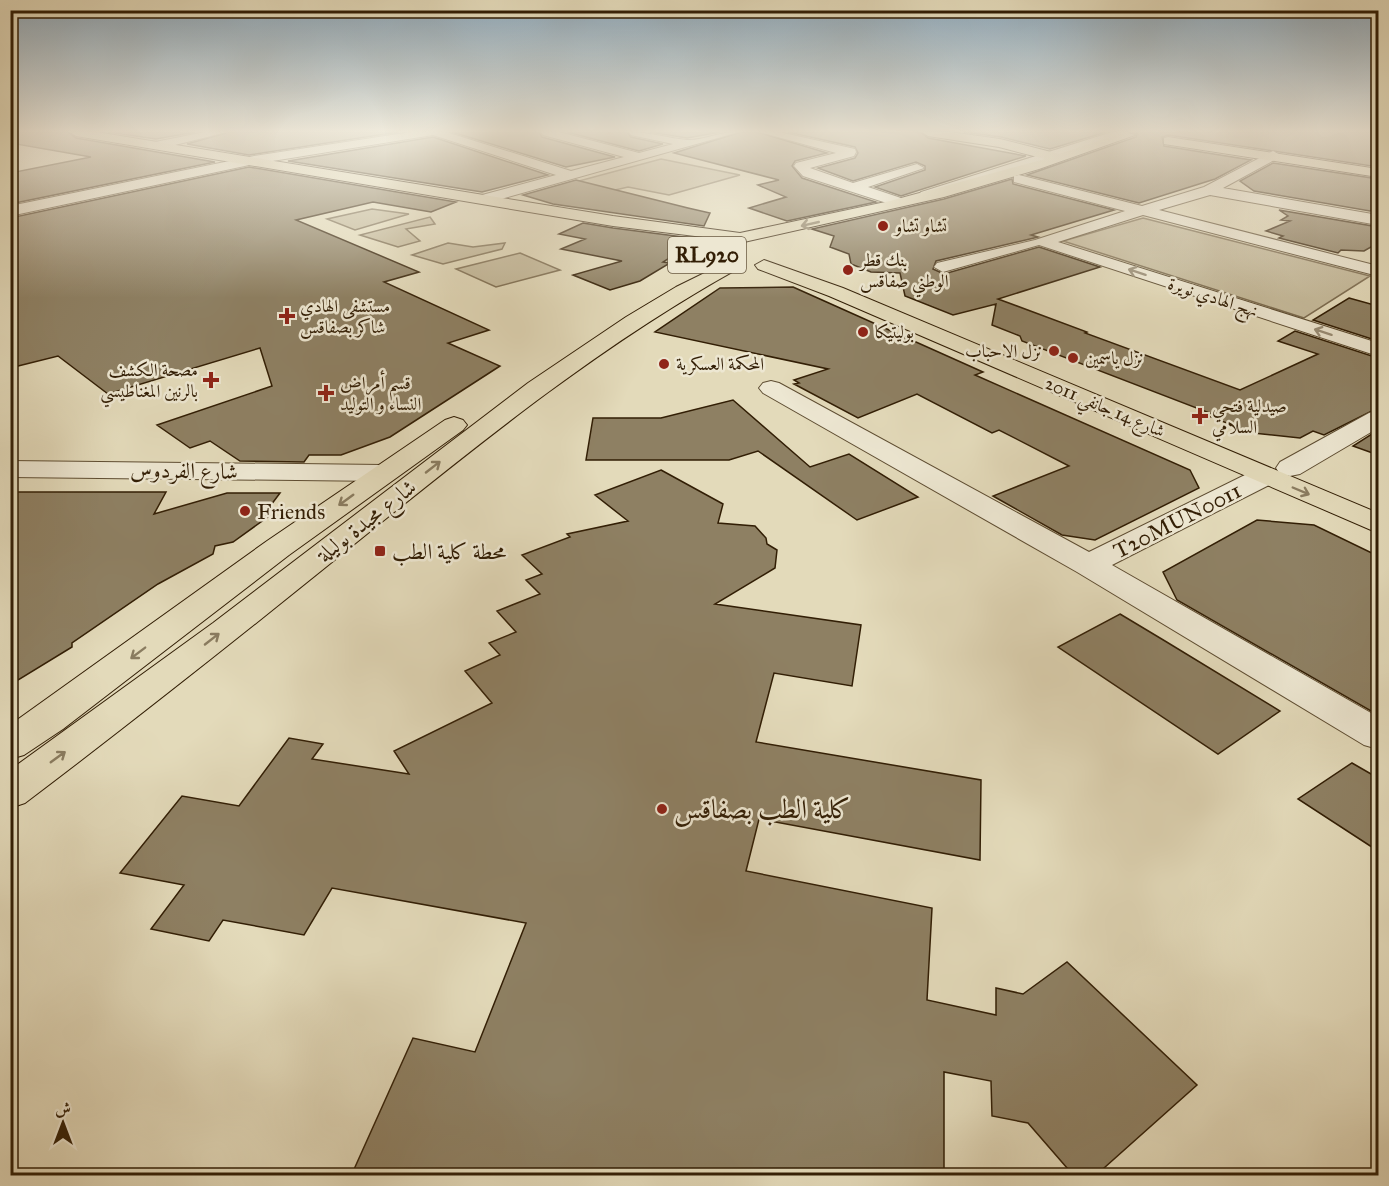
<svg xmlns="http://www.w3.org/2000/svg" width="1389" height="1186" viewBox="0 0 1389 1186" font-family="'IM FELL Great Primer',Amiri,serif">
<rect width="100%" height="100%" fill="#e3daba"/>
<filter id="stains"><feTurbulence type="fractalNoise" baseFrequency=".00333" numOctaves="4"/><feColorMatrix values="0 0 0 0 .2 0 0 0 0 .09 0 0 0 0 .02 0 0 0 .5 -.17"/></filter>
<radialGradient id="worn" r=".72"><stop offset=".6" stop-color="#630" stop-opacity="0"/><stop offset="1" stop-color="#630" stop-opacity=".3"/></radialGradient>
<!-- green -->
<path fill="#c5ba9b" stroke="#7c6c50" stroke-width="1.5" d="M661 159 740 175 669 195 628 187 602 193 564 185Z
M372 209 409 214 355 230 327 219Z
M430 217 435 224 406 229 420 241 398 247 360 235Z
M1143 218 1370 276 1304 318 1063 241Z
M448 243 473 247 505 243 502 249 443 264 412 255Z
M520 253 560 270 496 287 456 269Z"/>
<!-- building -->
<path fill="#8e8063" stroke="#321e05" stroke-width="1.5" d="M17 132H68L76 138 215 162 10 204V173L91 157 16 144Z
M108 132H195L156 139Z
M229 132H398L249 155 187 144Z
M452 132H539L542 137 615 157 566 167Z
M567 132H627L631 137 663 144 639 151Z
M650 132H720L687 138Z
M741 132H757L827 153 795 161 792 166 802 178 876 202 787 221 749 208 786 197 758 185 779 180 674 153Z
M788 132H920L928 138 1026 156 901 196 875 187 925 170V166L916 162 853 181 818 168 855 158 858 153 855 147Z
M964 132H1106L1050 149 1001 137Z
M1132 132H1378V167L1168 135 1162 137 1164 146 1251 160 1215 179 1139 203 1027 175 1136 137 1137 134Z
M433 137 548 175 482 192 288 161Z
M1273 163 1378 179V207L1370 211 1254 191 1240 181Z
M249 167 456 202 431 212 373 202 296 220 419 272 384 282 489 330 448 343 500 366 390 437 341 455H309L304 462 240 461 210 441 190 448 157 425 272 386 260 348 108 394 58 356 10 368V218Z
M1012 179 1013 184 1114 210 1031 235 1038 237 1034 238 936 261 933 269 944 274 1039 247 1100 267 998 299 1087 332 1085 333 1240 390 1318 354 1278 341 1295 331 1378 358V408L1324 435 1313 431 1300 438 1253 433 1211 417 1215 415 1022 341 1020 336 992 325 996 304 953 315 905 296 900 273 871 272 851 264 849 254 830 247 834 236 812 229 944 199Z
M576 180 688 208 710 213 704 226 553 204 523 195Z
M1279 210 1378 227V243L1364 251 1341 250 1338 253 1279 238 1283 236 1266 231 1290 221 1281 220 1288 216Z
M583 223 613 228 699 239 663 262 670 263 640 281 610 290 573 275 622 261 561 249 585 239 559 234Z
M793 287 983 372 975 375 1190 470 1199 488 1095 540 1062 535 993 496 1069 466 999 430 992 433 917 394 858 418 794 384 799 383 794 380 828 369 655 332 720 288Z
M1349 298 1378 306V341L1313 320Z
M733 400 810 467 849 454 918 497 857 520 758 451 729 460H586L593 418H661Z
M1378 430V455L1353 446Z
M661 470 723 504 718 523 755 526 766 538 767 544 777 550 775 568 715 604 861 625 852 686 774 673 756 742 981 780 980 860 759 819 746 871 932 908 927 1000 996 1015V988L1023 994 1067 962 1197 1085 1095 1176H1074L1028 1123 992 1116 991 1081 944 1072V1176H351L413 1038 475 1052 526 923 332 888 304 935 223 920 209 941 151 929 184 885 120 873 182 796 239 806 289 738 323 744 312 759 409 774 394 751 492 703 465 671 500 655 489 643 516 632 497 611 540 594 526 580 542 574 522 555 570 537 567 534 628 521 595 495Z
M10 492H166L154 514 227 493H280L268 509 272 514 233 542 215 546 213 554 158 584 72 643V647L10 685Z
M1257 520 1314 525 1378 556V715L1177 600 1163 572Z
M1120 614 1165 641 1280 711 1218 754 1058 647Z
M1352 763 1378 778V851L1298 799Z"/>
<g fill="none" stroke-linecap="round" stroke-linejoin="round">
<!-- minor casing -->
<g stroke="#5e4d32" stroke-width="2">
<path id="minor" d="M205 132H227L159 149 153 145 155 142Z
M411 132H446L571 171 624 157 543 135 541 132H559L639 153 673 144 631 135 629 132C649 132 667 138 687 140 703 141 720 131 739 132L487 203 479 198 482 195 556 175 433 135 254 164 10 216V206L254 156Z
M759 132H779L855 149 856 152 854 156 810 168 853 183 917 164 924 168 868 187 904 199 907 202 899 207 803 176 794 166 796 163 836 153Z
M1112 132H1130L931 198 926 199 919 195 921 192Z
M1273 151 1280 155 1278 158 1223 188 1378 215V225L1210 195 1159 210 1378 266V276L1143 215 1058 242 1378 343V356L1039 245 943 272 934 267 937 263 1035 240 1125 211 1014 182V176L1019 175 1142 206 1204 187Z
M771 381 779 383 1089 552 1255 470 1265 468 1275 470 1279 476 1275 482 1112 565 1378 717V749L1364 745 1077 572 763 393 759 388 763 383Z
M1378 410V428L1300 474 1290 476 1280 474 1276 468 1280 462 1369 413Z
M10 461 383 465 393 467 397 473 393 479 383 481 10 477Z"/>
</g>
<!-- major casing -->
<g stroke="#321e05" stroke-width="2">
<path id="major" d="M70 132H96L613 216 740 233 890 201 1045 159 999 147 928 136 922 132H950L1000 139 1059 154 1125 132 1135 135 1039 169 944 197 744 242 613 226 76 136Z
M1168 137 1378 169V177L1164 144V138Z
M733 259 742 264 739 268C596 347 470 451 342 554 238 638 132 722 25 803L10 808V770L213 623 528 383 626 317 676 287Z
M764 260 843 288 1378 513V533L829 296 758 269 755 265Z
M454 417 463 420 467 425 463 430 289 555 63 729 24 755 10 759V725L267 541 445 420Z"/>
</g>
<!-- minor -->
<use href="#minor" fill="#ede7d2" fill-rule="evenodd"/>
<!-- major -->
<use href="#major" fill="#e3daba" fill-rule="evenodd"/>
</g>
<!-- one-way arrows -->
<defs><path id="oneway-shaft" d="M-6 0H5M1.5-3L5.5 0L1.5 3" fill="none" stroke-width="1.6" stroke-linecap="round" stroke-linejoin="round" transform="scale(1.5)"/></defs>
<g stroke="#8a7c60">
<use href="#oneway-shaft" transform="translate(810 224) rotate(167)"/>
<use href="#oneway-shaft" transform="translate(433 467) rotate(-38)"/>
<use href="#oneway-shaft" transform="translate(1301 491) rotate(23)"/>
<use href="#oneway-shaft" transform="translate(346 500) rotate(144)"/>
<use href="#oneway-shaft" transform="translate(212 639) rotate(-38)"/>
<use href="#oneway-shaft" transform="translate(138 653) rotate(143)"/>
<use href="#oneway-shaft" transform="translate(58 757) rotate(-36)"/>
</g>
<g stroke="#998d76">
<use href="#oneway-shaft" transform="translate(1137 272) rotate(-162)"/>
<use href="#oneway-shaft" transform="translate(1323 332) rotate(-162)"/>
</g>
<!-- sky -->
<linearGradient id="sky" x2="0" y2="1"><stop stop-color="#8eaabd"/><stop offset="0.44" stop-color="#f2eee0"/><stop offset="1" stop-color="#f2eee0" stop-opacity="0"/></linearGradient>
<rect width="1389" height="298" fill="url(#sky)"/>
<!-- markers -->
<g fill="#8f2418" stroke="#ede7d2" stroke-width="2">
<circle cx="883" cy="226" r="6"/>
<circle cx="848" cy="270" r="6"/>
<path d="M284 307h6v6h6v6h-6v6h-6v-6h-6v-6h6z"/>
<circle cx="863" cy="332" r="6"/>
<circle cx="1054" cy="351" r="6"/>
<circle cx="1073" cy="358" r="6"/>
<circle cx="664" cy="364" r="6"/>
<path d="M208 371h6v6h6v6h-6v6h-6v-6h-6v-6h6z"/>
<path d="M323 384h6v6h6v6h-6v6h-6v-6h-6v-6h6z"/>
<path d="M1197 407h6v6h6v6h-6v6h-6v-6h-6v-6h6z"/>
<circle cx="245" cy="511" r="6"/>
<rect x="374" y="545" width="12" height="12" rx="3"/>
<circle cx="662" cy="809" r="6"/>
</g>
<g text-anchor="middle" stroke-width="5" stroke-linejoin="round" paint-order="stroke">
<!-- far-poi labels -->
<g font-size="18" fill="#321e05" stroke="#ede7d2" text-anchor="start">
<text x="895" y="232">تشاو تشاو</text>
<text x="860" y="266">بنك قطر<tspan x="860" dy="21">الوطني صفاقس</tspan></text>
<text x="300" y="312">مستشفى الهادي<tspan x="300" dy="21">شاكر بصفاقس</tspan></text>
<text x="875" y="338">بوليتيكا</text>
<text x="1042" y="357" text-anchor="end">نزل الاحباب</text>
<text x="1085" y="364">نزل ياسمين</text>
<text x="676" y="370">المحكمة العسكرية</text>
<text x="198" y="376" text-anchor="end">مصحة الكشف<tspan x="198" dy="21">بالرنين المغناطيسي</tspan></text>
<text x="340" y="389">قسم أمراض<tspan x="340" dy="21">النساء و التوليد</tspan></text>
<text x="1212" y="412">صيدلية فتحي<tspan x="1212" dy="21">السلامي</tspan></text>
</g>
<!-- far-street labels -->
<g font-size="18" fill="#321e05" stroke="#ede7d2">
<text transform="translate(1213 297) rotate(18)" y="6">نهج الهادي نويرة</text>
<text transform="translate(1105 407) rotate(23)" y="6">شارع 14 جانفي 2011</text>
</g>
<!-- shield labels -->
<rect fill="#ede7d2" stroke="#6a5a42" stroke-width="1.5" x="668" y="237" width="78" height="36" rx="4.5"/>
<g font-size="21" font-weight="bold" fill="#321e05">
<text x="707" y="262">RL920</text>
</g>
<!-- street labels -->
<g font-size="22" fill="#321e05" stroke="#ede7d2">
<text transform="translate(184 470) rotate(1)" y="8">شارع الفردوس</text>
<text transform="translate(366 520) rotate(-38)" y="8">شارع مجيدة بوليلة</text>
<text transform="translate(1177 520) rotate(-27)" y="8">T20MUN0011</text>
</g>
<!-- poi labels -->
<g font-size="22" fill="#321e05" stroke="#ede7d2" text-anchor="start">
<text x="257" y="519">Friends</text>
<text x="392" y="559">محطة كلية الطب</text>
</g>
<!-- near-poi labels -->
<g font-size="27" fill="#321e05" stroke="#ede7d2" text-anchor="start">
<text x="674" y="818">كلية الطب بصفاقس</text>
</g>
</g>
<!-- margin -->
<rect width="1389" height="1186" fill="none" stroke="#e3daba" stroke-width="36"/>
<rect x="12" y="12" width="1365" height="1162" fill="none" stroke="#321e05" stroke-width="3"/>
<rect x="18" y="18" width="1353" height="1150" fill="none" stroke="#321e05" stroke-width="1.5"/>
<!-- north arrow -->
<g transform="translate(63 1123)" stroke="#ede7d2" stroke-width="4.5" paint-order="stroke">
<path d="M0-4.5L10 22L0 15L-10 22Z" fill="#321e05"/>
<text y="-9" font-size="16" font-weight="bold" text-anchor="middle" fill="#321e05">ش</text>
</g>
<rect width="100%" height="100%" filter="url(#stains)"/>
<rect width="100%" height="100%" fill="url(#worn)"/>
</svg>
